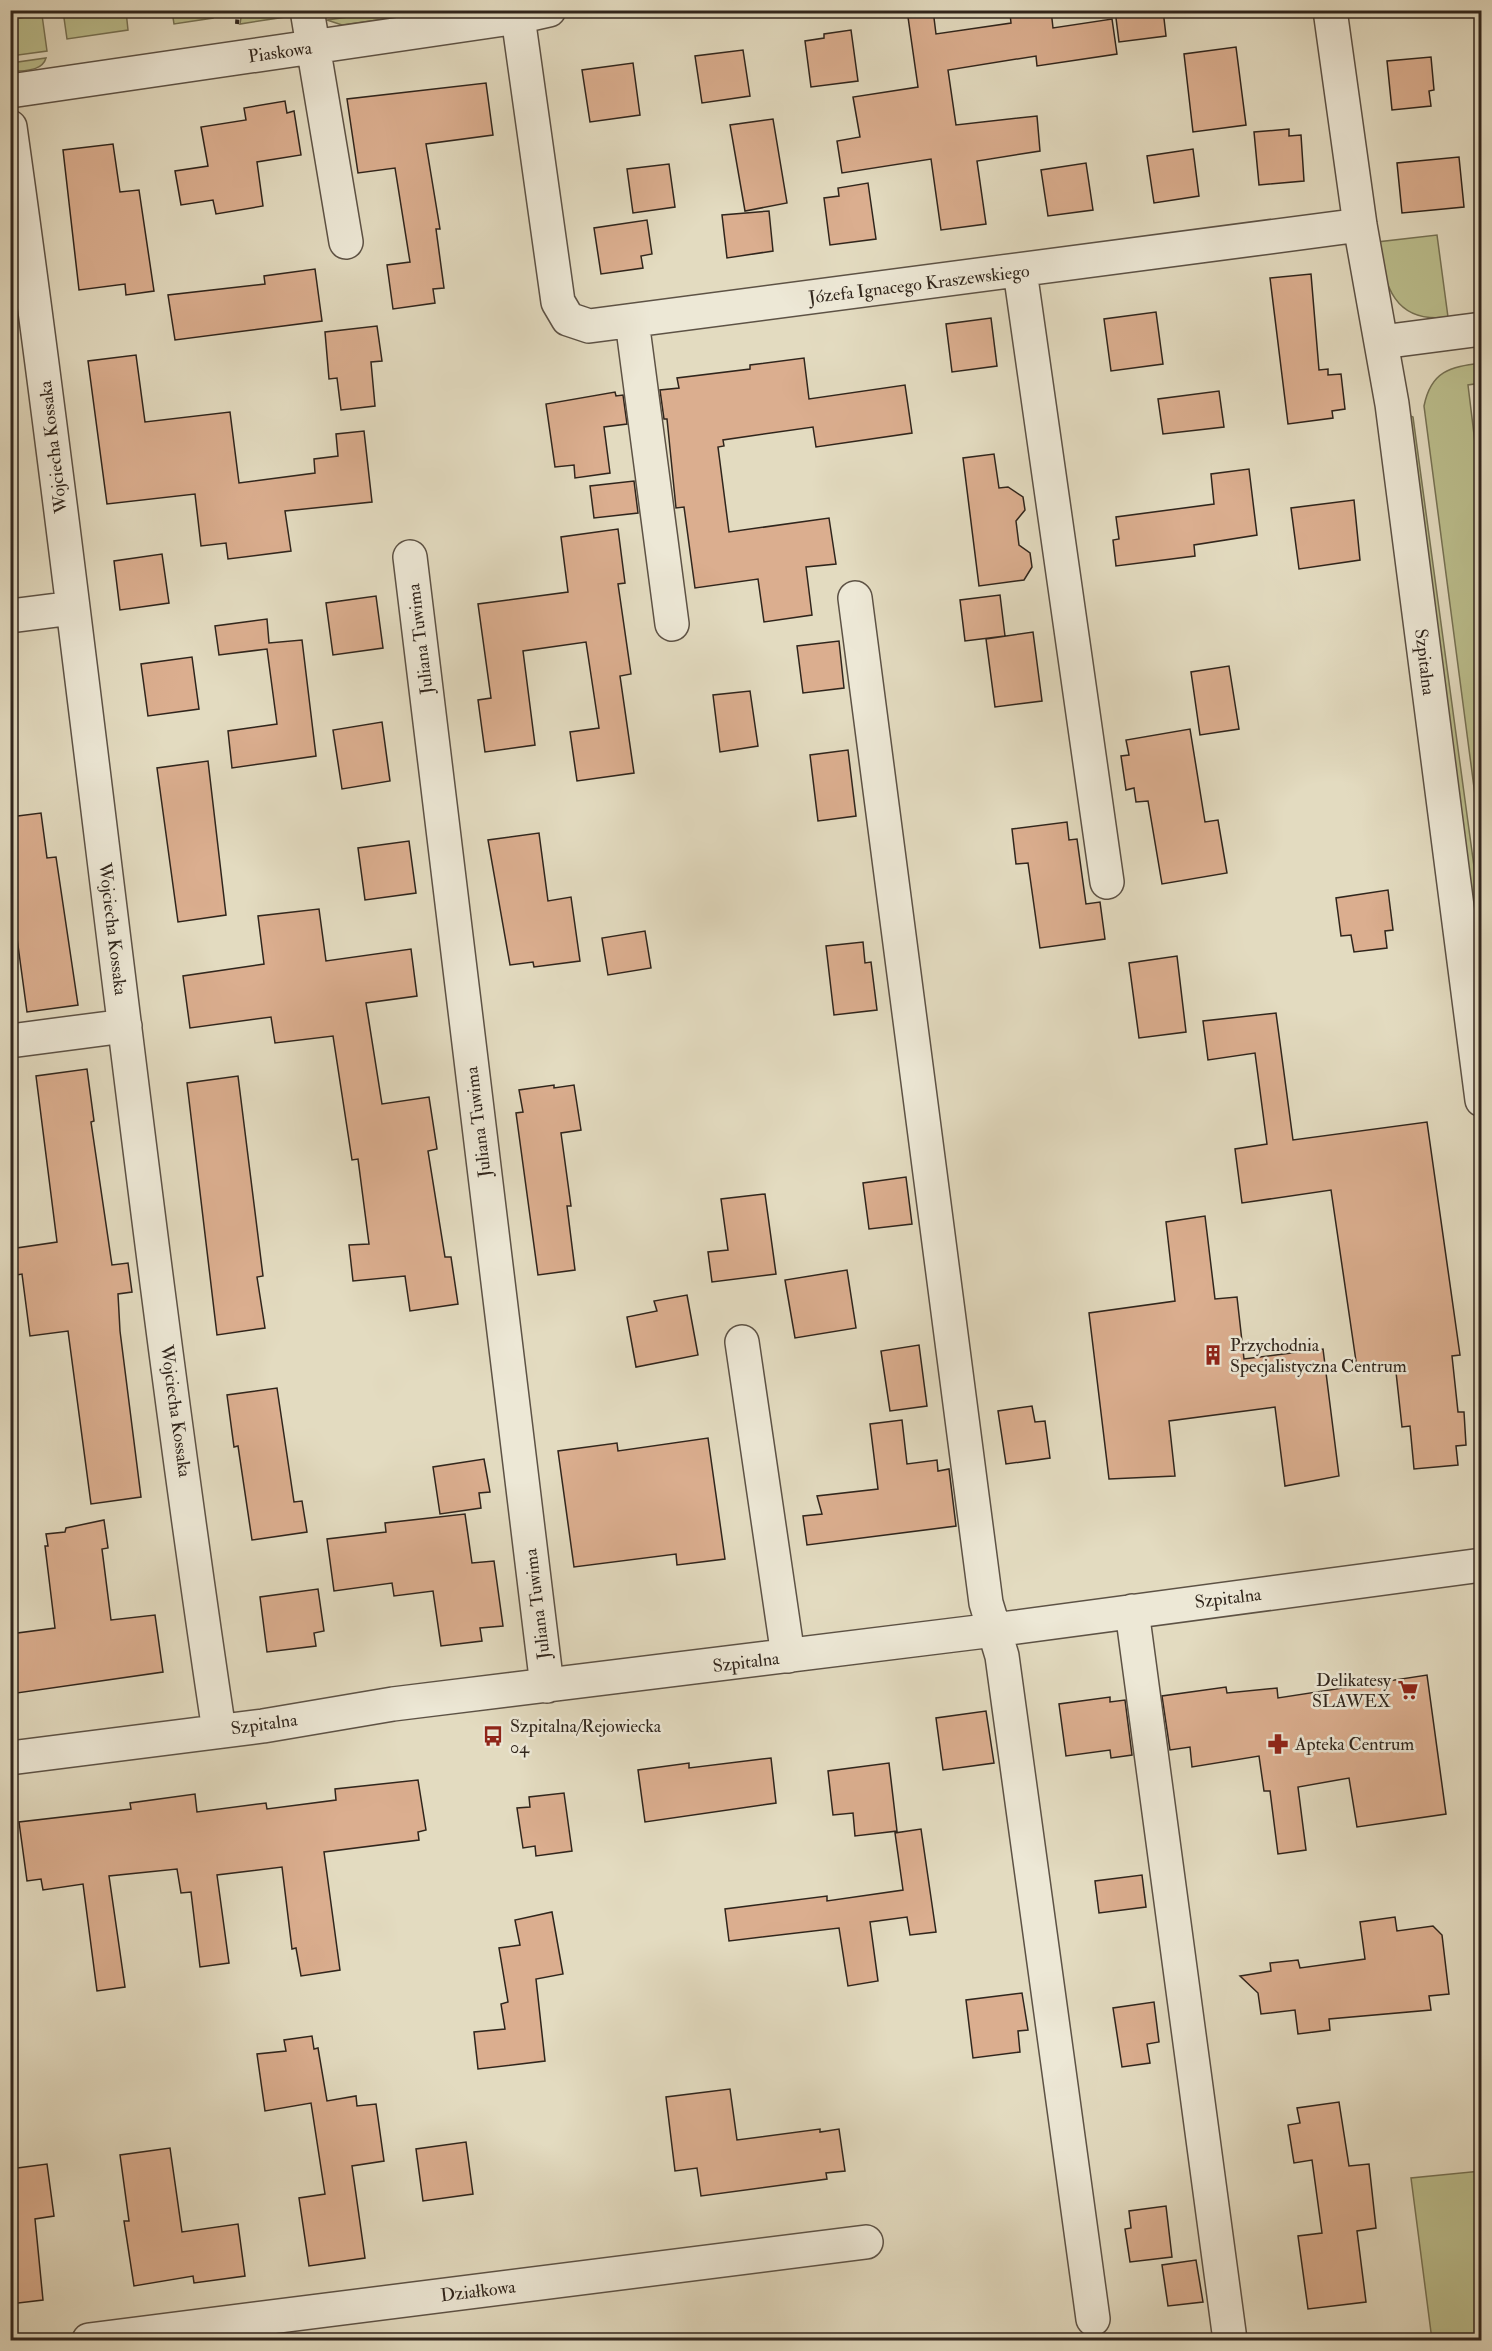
<svg xmlns="http://www.w3.org/2000/svg" width="1492" height="2351" viewBox="0 0 1492 2351" font-family="'IM FELL Double Pica',serif">
<rect width="100%" height="100%" fill="#e3dbc0"/>
<filter id="stains"><feTurbulence type="fractalNoise" baseFrequency=".00333" numOctaves="4"/><feColorMatrix values="0 0 0 0 .2 0 0 0 0 .09 0 0 0 0 .02 0 0 0 .5 -.17"/></filter>
<radialGradient id="worn" r=".72"><stop offset=".6" stop-color="#630" stop-opacity="0"/><stop offset="1" stop-color="#630" stop-opacity=".3"/></radialGradient>
<!-- green -->
<path fill="#bbbe8d" stroke="#767254" stroke-width="1.5" d="M63 11H126L128 30 67 39Z
M172 11H212L213 18 174 24Z
M242 11 285 10V17L240 24Z
M391 11H423L420 14 342 25 327 20Z
M42 15 47 51 11 56V19Z
M46 58C42 72 23 70 11 72V63Z
M1437 235 1448 317C1394 324 1385 286 1377 242Z
M1481 363V383L1468 385 1477 459H1482L1481 841 1424 406C1431 371 1450 367 1481 363Z
M1408 415 1413 417 1481 918V967Z
M1481 2171V2340H1432L1411 2178Z"/>
<!-- building -->
<path fill="#dbae8f" stroke="#30251c" stroke-width="1.5" d="M907 10H933L936 34 1011 23 1010 14 1031 10H1051L1053 28 1112 19 1117 54 1037 66 1036 56 948 70 956 125 1037 116 1040 151 977 161 986 224 941 230 931 159 842 173 837 141 860 137 853 97 918 87Z
M1115 10H1163L1166 36 1119 42Z
M851 30 858 81 811 87 805 41 824 38V34Z
M1236 47 1246 125 1193 132 1184 54Z
M743 50 750 96 702 103 695 56Z
M1431 57 1434 90 1429 91 1431 106 1392 110 1387 61Z
M633 63 640 115 590 122 582 70Z
M486 83 493 135 426 144 440 229H436L444 288 433 289 435 303 393 309 387 265 410 262 395 168 358 173 347 99Z
M285 101 287 113 294 111 301 155 257 162 263 206 216 214 213 200 181 205 175 171 208 166 201 127 246 120 244 108Z
M773 119 787 203 745 211 730 125Z
M1289 129V136L1301 135 1304 181 1259 185 1254 132Z
M113 144 120 192 139 190 154 291 126 295 125 284 79 290 63 150Z
M1193 149 1199 196 1154 203 1147 156Z
M1459 157 1464 207 1402 213 1397 163Z
M1086 163 1093 210 1048 216 1041 170Z
M669 164 675 207 633 213 627 169Z
M868 183 876 239 830 245 824 198 839 196 838 188Z
M769 211 773 251 727 258 722 215Z
M647 220 652 254 641 256 643 268 601 274 594 228Z
M315 269 322 321 175 340 168 295 265 284 264 276Z
M1311 274 1319 370 1328 369V375L1341 374 1345 409 1332 411 1333 418 1288 424 1270 278Z
M1156 312 1163 364 1111 371 1104 319Z
M991 318 997 366 952 372 946 324Z
M377 326 382 361 371 362 375 406 341 410 337 378 329 379 325 332Z
M136 355 145 422 230 412 239 483 315 473 314 459 338 456 336 434 364 431 372 502 285 511 291 551 228 559 226 543 201 546 195 494 107 504 88 361Z
M804 358 809 399 905 385 912 433 816 447 813 427 723 440 724 446 718 447 729 532 829 518 836 564 806 567 812 615 764 622 758 579 695 588 684 507 676 508 667 419H664L660 390 679 388 677 378 750 369V365Z
M1219 391 1224 427 1163 434 1158 399Z
M615 392 616 396 623 395 627 424 604 427 610 473 575 478 574 465 555 467 546 404Z
M994 454 999 488 1008 487 1023 497 1025 510 1016 521 1019 545 1030 553 1032 567 1024 580 979 586 963 458Z
M1249 469 1257 535 1194 545 1195 556 1116 566 1113 540 1119 539 1116 517 1214 504 1211 474Z
M634 481 638 513 594 518 590 486Z
M1354 500 1360 560 1299 569 1291 508Z
M618 529 625 583 618 584 631 674 620 676 634 773 577 781 570 732 599 728 586 642 523 651 535 745 485 752 478 700 491 698 478 604 568 592 561 537Z
M162 554 169 603 120 610 114 561Z
M1000 595 1005 636 965 641 960 600Z
M376 596 383 648 333 655 326 603Z
M267 619 269 643 302 640 316 756 232 768 228 731 277 724 267 649 219 655 215 626Z
M1033 632 1042 701 995 707 986 639Z
M839 641 844 688 803 693 797 646Z
M192 657 199 709 148 716 141 664Z
M1229 666 1239 729 1200 735 1191 672Z
M750 691 758 746 720 752 713 695Z
M382 722 390 781 342 789 333 730Z
M1190 729 1205 822 1218 820 1227 873 1162 884 1148 801 1136 802 1134 788 1126 790 1121 756 1129 755 1126 740Z
M848 750 856 816 818 821 810 755Z
M208 761 226 915 178 922 157 768Z
M41 813 47 858 56 857 78 1005 27 1012 14 916H10V817Z
M1067 822 1069 840 1077 839 1086 904 1100 902 1105 939 1040 948 1028 863 1016 864 1012 829Z
M539 833 548 901 571 897 580 961 534 967 533 962 510 965 488 840Z
M409 841 416 893 365 900 358 848Z
M1388 890 1393 930 1385 931 1387 948 1354 952 1351 935 1341 936 1336 898Z
M319 909 326 961 411 949 417 996 366 1003 382 1104 429 1097 437 1149 428 1151 445 1257H451L458 1304 410 1311 405 1276 353 1281 349 1245 369 1244 358 1159 352 1160 333 1036 275 1043 271 1017 190 1028 183 976 264 964 258 916Z
M645 931 651 968 608 975 602 938Z
M863 942 865 963 871 962 877 1010 834 1015 826 946Z
M1177 956 1186 1032 1139 1038 1129 963Z
M1276 1013 1293 1140 1427 1122 1460 1355 1452 1356 1458 1412H1464L1466 1445 1456 1446 1458 1465 1414 1469 1410 1426 1402 1427 1395 1363 1357 1368 1331 1190 1242 1203 1235 1149 1267 1144 1255 1053 1208 1060 1203 1021Z
M87 1069 94 1121 91 1122 112 1265 128 1263 132 1292 118 1294 120 1331 141 1497 91 1504 68 1331 30 1336 22 1274 10 1276V1249L57 1242 36 1076Z
M238 1076 263 1276 257 1277 265 1328 217 1335 187 1083Z
M554 1085V1088L574 1085 581 1130 561 1133 571 1206H567L575 1270 538 1275 516 1113 523 1112 519 1090Z
M906 1177 912 1224 869 1229 863 1183Z
M765 1194 776 1274 712 1282 708 1252 728 1250 721 1199Z
M1205 1216 1215 1299 1237 1297 1244 1359 1323 1349 1339 1476 1285 1486 1275 1407 1169 1421 1175 1476 1109 1479 1089 1313 1175 1301 1166 1222Z
M847 1270 856 1328 795 1338 785 1280Z
M687 1295 698 1355 636 1367 627 1317 657 1311 654 1301Z
M919 1345 927 1406 890 1411 881 1351Z
M277 1388 294 1502 302 1501 307 1532 252 1540 238 1446 234 1447 227 1395Z
M1032 1406 1035 1422 1045 1421 1050 1458 1006 1464 998 1411Z
M902 1420 907 1464 937 1460 938 1471 949 1469 956 1526 807 1545 803 1516 822 1514 817 1496 878 1489 870 1424Z
M708 1438 725 1559 677 1565 676 1554 574 1567 558 1451 617 1443 618 1451Z
M484 1459 490 1492 479 1493 481 1508 440 1514 433 1467Z
M465 1514 472 1563 494 1561 503 1626 480 1628 482 1641 441 1646 433 1591 394 1596 392 1583 334 1591 327 1539 386 1532 385 1523Z
M104 1520 108 1548 102 1549 111 1620 155 1615 163 1672 17 1693 10 1634 55 1628 45 1546H48L46 1534 65 1532 66 1528Z
M318 1589 324 1631 314 1633 316 1646 267 1652 260 1597Z
M1427 1675 1446 1814 1357 1827 1349 1778 1298 1787 1306 1850 1278 1854 1270 1791H1264L1259 1756 1192 1767 1190 1747 1170 1750 1162 1696 1226 1687 1227 1693 1277 1688 1278 1698Z
M1110 1697V1702L1125 1700 1132 1755 1111 1758 1110 1750 1066 1756 1059 1704Z
M986 1711 994 1763 943 1770 936 1718Z
M771 1758 776 1803 645 1822 638 1770 689 1763V1768Z
M889 1763 897 1831 855 1836 853 1813 833 1815 828 1771Z
M418 1780 426 1830 418 1832 419 1840 324 1852 340 1970 301 1976 296 1948 292 1949 282 1867 217 1875 229 1963 200 1967 191 1892 181 1893 177 1869 109 1876 125 1987 97 1991 83 1884 43 1890 41 1879 27 1881 19 1822 131 1809 130 1803 195 1794 197 1812 266 1803 267 1809 336 1800 335 1789Z
M564 1793 572 1851 536 1856 535 1846 523 1848 517 1808 530 1807 529 1797Z
M921 1829 936 1932 910 1935 907 1917 870 1922 878 1981 848 1986 839 1928 729 1941 725 1909 827 1896V1901L903 1890 895 1833Z
M1142 1875 1146 1907 1099 1913 1095 1881Z
M552 1912 563 1974 536 1979 545 2061 478 2069 474 2032 505 2029 501 2004 508 2002 499 1948 520 1945 515 1920Z
M1395 1917 1397 1931 1433 1926 1442 1935 1449 1994 1429 1996 1431 2010 1329 2019 1330 2030 1298 2034 1295 2010 1261 2014 1258 1993 1240 1976 1271 1971 1270 1963 1298 1960 1300 1968 1365 1959 1360 1922Z
M1022 1993 1028 2030 1018 2031 1020 2052 973 2058 966 2000Z
M1154 2002 1159 2042 1147 2044 1150 2063 1122 2067 1113 2008Z
M312 2036 314 2049 318 2048 327 2101 356 2096 357 2106 376 2104 384 2161 352 2166 365 2258 309 2266 299 2198 325 2194 311 2103 265 2111 257 2054 286 2051 284 2040Z
M730 2089 737 2140 820 2129V2132L839 2129 845 2171 826 2173 827 2179 701 2196 697 2168 675 2171 666 2097Z
M1339 2102 1349 2166 1369 2164 1376 2228 1357 2231 1366 2302 1308 2309 1298 2236 1322 2233 1312 2160 1294 2163 1288 2125 1300 2123 1297 2108Z
M466 2142 473 2194 423 2201 416 2149Z
M170 2148 182 2232 238 2224 245 2276 194 2283 193 2276 134 2286 124 2221H129L120 2155Z
M47 2164 54 2216 35 2219 43 2300 10 2304V2169Z
M1166 2206 1172 2257 1130 2262 1125 2229 1131 2228 1129 2211Z
M1196 2260 1203 2302 1168 2306 1162 2265Z"/>
<g fill="none" stroke-linecap="round" stroke-linejoin="round">
<!-- minor casing -->
<g stroke="#5d5245" stroke-width="36">
<path id="minor" d="M307 10 346 242
M1330 10 1360 225 1392 404 1482 1100
M518 17 558 302 568 319 589 326 1360 225
M10 91 518 17 549 10
M10 127C85 661 139 1198 219 1731
M1020 271 1107 882
M632 321 672 624
M1382 342 1482 329
M410 557 547 1686
M855 598 986 1603 1002 1656 1093 2319
M10 616 73 608
M10 1041 125 1026
M742 1342 788 1656
M1132 1611 1230 2340
M10 1758 263 1726 393 1704 994 1630 1482 1565
M89 2340 866 2242"/>
</g>
<!-- path -->
<path stroke="#30251c" stroke-width="4" stroke-dasharray="4.5 3" stroke-linecap="butt" d="M237 24 238 10"/>
<!-- minor -->
<use href="#minor" stroke="#ede8d6" stroke-width="33"/>
</g>
<!-- icons -->
<defs>
<g id="building-bare" transform="scale(1.62)"><path d="M-4-6H4V6H1V3H-1V6H-4ZM-2.5-4.3h1.7v1.8h-1.7ZM.8-4.3h1.7v1.8H.8ZM-2.5-1h1.7V.8h-1.7ZM.8-1h1.7V.8H.8Z" fill="#8f2418" stroke="#ede8d6" stroke-width="2.5" paint-order="stroke"/></g>
<g id="supermarket-bare" transform="scale(1.62)"><path d="M-6-5.5h2.5l.6 2H6L4.5 2H-2.5L-4.4-4H-6ZM-1.5 3.2a1.3 1.3 0 1 0 .1 0ZM3 3.2a1.3 1.3 0 1 0 .1 0Z" fill="#8f2418" stroke="#ede8d6" stroke-width="2.5" paint-order="stroke"/></g>
<g id="bus-bare" transform="scale(1.62)"><path d="M-5-6H5V4H4V6H2V4H-2V6H-4V4H-5ZM-3.5-4V0h7V-4ZM-3.5 1.2v1.5H-2V1.2ZM2 1.2v1.5H3.5V1.2Z" fill="#8f2418" stroke="#ede8d6" stroke-width="2.5" paint-order="stroke"/></g>
<g id="pharmacy-bare" transform="scale(1.62)"><path d="M-2-6h4v4h4v4h-4v4h-4v-4h-4v-4h4Z" fill="#8f2418" stroke="#ede8d6" stroke-width="2.5" paint-order="stroke"/></g>
</defs>
<g fill-rule="evenodd">
<use href="#building-bare" x="1213" y="1355"/>
<use href="#supermarket-bare" x="1408" y="1690"/>
<use href="#bus-bare" x="493" y="1736"/>
<use href="#pharmacy-bare" x="1278" y="1744"/>
</g>
<g text-anchor="middle" stroke-width="5" stroke-linejoin="round" paint-order="stroke">
<!-- street labels -->
<g font-size="18" fill="#30251c" stroke="#ede8d6">
<text transform="translate(280 52) rotate(-8)" y="6">Piaskowa</text>
<text transform="translate(919 284) rotate(-7)" y="6">Józefa Ignacego Kraszewskiego</text>
<text transform="translate(53 447) rotate(-97)" y="6">Wojciecha Kossaka</text>
<text transform="translate(420 639) rotate(-97)" y="6">Juliana Tuwima</text>
<text transform="translate(1425 662) rotate(83)" y="6">Szpitalna</text>
<text transform="translate(113 929) rotate(83)" y="6">Wojciecha Kossaka</text>
<text transform="translate(478 1122) rotate(-97)" y="6">Juliana Tuwima</text>
<text transform="translate(176 1411) rotate(82)" y="6">Wojciecha Kossaka</text>
<text transform="translate(1228 1598) rotate(-7)" y="6">Szpitalna</text>
<text transform="translate(537 1604) rotate(-97)" y="6">Juliana Tuwima</text>
<text transform="translate(746 1662) rotate(-7)" y="6">Szpitalna</text>
<text transform="translate(264 1724) rotate(-8)" y="6">Szpitalna</text>
<text transform="translate(478 2291) rotate(-7)" y="6">Działkowa</text>
</g>
<!-- poi labels -->
<g font-size="18" fill="#30251c" stroke="#ede8d6" text-anchor="start">
<text x="1230" y="1351">Przychodnia<tspan x="1230" dy="21">Specjalistyczna Centrum</tspan></text>
<text x="1391" y="1686" text-anchor="end">Delikatesy<tspan x="1391" dy="21">SLAWEX</tspan></text>
<text x="510" y="1732">Szpitalna/Rejowiecka<tspan x="510" dy="21">04</tspan></text>
<text x="1295" y="1750">Apteka Centrum</text>
</g>
</g>
<!-- margin -->
<rect width="1492" height="2351" fill="none" stroke="#e3dbc0" stroke-width="36"/>
<rect x="12" y="12" width="1468" height="2327" fill="none" stroke="#30251c" stroke-width="3"/>
<rect x="18" y="18" width="1456" height="2315" fill="none" stroke="#30251c" stroke-width="1.5"/>
<rect width="100%" height="100%" filter="url(#stains)"/>
<rect width="100%" height="100%" fill="url(#worn)"/>
</svg>
